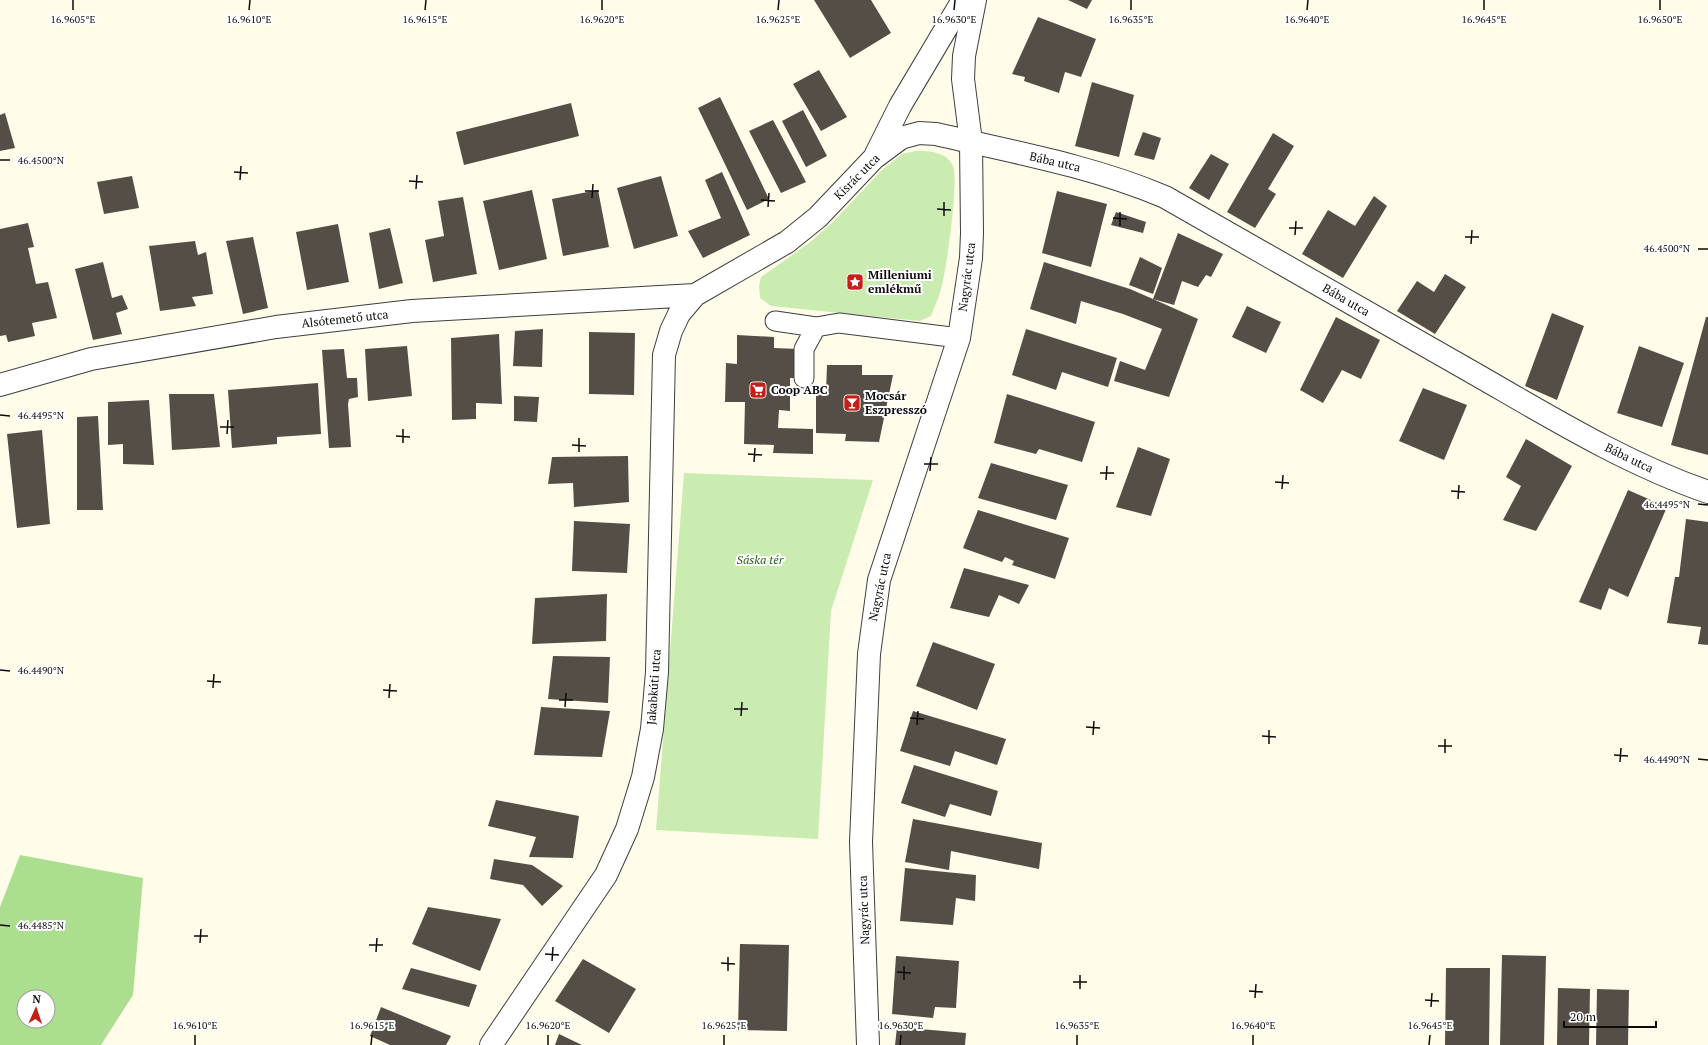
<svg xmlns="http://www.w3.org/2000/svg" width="1708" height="1045" viewBox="0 0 1708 1045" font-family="'PT Serif',serif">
<rect width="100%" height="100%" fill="#fffcea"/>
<!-- green -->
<path fill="#cbecb1" d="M915 151C929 151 946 151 953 166 959 179 947 266 942 285 940 295 935 306 931 316L920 321 771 306 760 298 759 286 761 277 809 243 834 221 882 170 902 154Z
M684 473 873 480 831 611 818 839 656 830Z"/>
<!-- forest -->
<path fill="#acde8f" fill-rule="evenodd" d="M20 855 143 878 133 995 101 1045H0V907ZM24 997H48V1021H24Z"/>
<!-- building -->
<path fill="#554e47" d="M814 0H871L891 33 850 58Z
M1068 0H1092L1087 9Z
M1038 17 1096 39 1081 77 1065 72 1059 93 1024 81 1025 77 1012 74Z
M819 70 847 117 821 131 793 84Z
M1092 82 1134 95 1119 157 1075 146Z
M720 97 769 199 747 210 698 108Z
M571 103 579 136 464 165 456 132Z
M803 110 827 156 806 167 782 121Z
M5 113 15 148 0 151V115Z
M773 120 806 182 781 193 749 131Z
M1143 132 1161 138 1154 160 1134 155Z
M1273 133 1294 146 1268 189 1276 194 1255 228 1227 212Z
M1211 154 1229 164 1209 200 1189 188Z
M722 172 750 235 703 258 688 231 721 218 705 180Z
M132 176 139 208 104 214 97 182Z
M661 176 678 236 634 249 617 188Z
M532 190 547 259 499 270 483 201Z
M598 190 609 247 563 256 552 199Z
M1057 191 1107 204 1091 267 1042 253Z
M1374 196 1387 206 1343 278 1302 254 1328 210 1355 226Z
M463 197 477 274 433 282 425 240 444 236 438 201Z
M1116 212 1146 222 1143 233 1111 225Z
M28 223 34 247 28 248 36 284 48 282 57 318 32 323 35 336 8 342 6 335 0 336V229Z
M338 224 349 282 307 290 296 232Z
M390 228 403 283 379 289 369 233Z
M1178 233 1223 254 1211 277 1206 275 1198 287 1182 281 1174 305 1153 299 1198 319 1169 397 1114 381 1120 361 1145 370 1162 329 1123 314 1081 301 1076 324 1030 309 1044 262 1130 289 1153 299Z
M253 237 268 308 243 314 226 241Z
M195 241 198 255 206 252 213 294 192 297 196 306 160 311 149 246Z
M1140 257 1162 268 1153 294 1129 285Z
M103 262 112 298 122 295 128 309 116 313 122 334 93 340 75 269Z
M1445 274 1466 287 1435 334 1397 311 1417 281 1434 292Z
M1247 306 1281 322 1266 353 1232 337Z
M1552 313 1584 326 1557 400 1525 386Z
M1336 317 1380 340 1361 379 1342 370 1323 403 1300 390Z
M1706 317H1708V455L1671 445Z
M543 329 542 367 513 366 515 331Z
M1026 329 1117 358 1108 387 1062 372 1056 390 1012 375Z
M589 332 635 333 634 395 589 394Z
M499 334 502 404 476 403V419L452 420 451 338Z
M737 335 774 337V348L799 349V378H790V411L779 410 778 428 813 429V454L773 453 774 445 744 444 745 402H725L726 363 737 364Z
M407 346 412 396 368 401 365 349Z
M1639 346 1684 363 1662 427 1617 413Z
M344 349 347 378H357L358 397 349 399 348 404 351 447 329 448 322 350Z
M827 365H862V375H893L879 442 845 441 846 434 816 433V393H826Z
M318 383 321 434 277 437V444L232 448 228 390Z
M1423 388 1467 405 1444 460 1399 441Z
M169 394H214L220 447 172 450Z
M1007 394 1095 422 1082 462 1039 449 1036 454 994 443Z
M514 396 539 397 537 422 514 421Z
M149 400 154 465 123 464V444L108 445V402Z
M98 416 103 510H77V417Z
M42 430 50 524 17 528 7 434Z
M1526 439 1572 466 1536 531 1503 520 1521 486 1506 477Z
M1138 447 1170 459 1151 516 1116 507Z
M628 456 629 502 574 507 573 483 548 484 552 457Z
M991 463 1068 485 1056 520 978 498Z
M1628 490 1667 507 1628 597 1609 588 1601 610 1579 602Z
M978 510 1069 538 1055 579 1012 565 1014 561 1005 557 1002 562 963 548Z
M1686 519 1708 522V645L1698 644 1701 627 1667 623 1675 577H1679Z
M574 521 630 524 627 573 572 571Z
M964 568 1029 585 1019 604 999 595 989 617 950 608Z
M607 594 606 641 532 644 535 598Z
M933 642 995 664 977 710 916 686Z
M553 656 610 657 608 703 548 699Z
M541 707 610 711 602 757 534 755Z
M913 711 1006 739 997 765 955 751 950 766 900 751Z
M914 765 998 791 991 816 950 804 945 817 901 803Z
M496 800 579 816 573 858 529 857 536 837 488 826Z
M913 819 1042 843 1039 869 951 851 949 870 905 862Z
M494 859 532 865 563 886 542 906 523 885 490 879Z
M905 868 976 875 975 901 956 898 953 925 900 921Z
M428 907 501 919 480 971 412 944Z
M740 944 789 945 787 1031 738 1030Z
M1502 955 1546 956 1544 1045H1500Z
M896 956 959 961 956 1008 935 1007 933 1018 892 1014Z
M583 959 636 989 609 1033 555 1001Z
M411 968 477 985 469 1007 402 989Z
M1446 968H1490L1489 1045H1445Z
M1558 988 1590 989 1589 1045H1557Z
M1597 989 1629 990 1628 1045H1596Z
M381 1007 451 1036 446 1045H390L370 1036Z
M897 1027 966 1033 965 1045H895Z
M559 1034 582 1045H555Z"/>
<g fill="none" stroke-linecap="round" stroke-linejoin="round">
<!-- service casing -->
<g stroke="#3e3e3e" stroke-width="21">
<path id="service" d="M775 321 816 327
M804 378V349L816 327 839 323 959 338"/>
</g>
<!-- minor casing -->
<g stroke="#3e3e3e" stroke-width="24">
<path id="minor" d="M876 154 900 106 963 0
M0 385 91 359 276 327 412 311 695 295
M491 1045 606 875 627 829 643 777 652 729 657 672 664 355 671 331 679 314 695 295 787 242 818 217 874 158 901 138 919 133 936 134C1013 152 1092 166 1165 197 1267 255 1369 313 1470 371 1547 415 1624 463 1708 492
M868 1045 861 842 869 654 879 580 959 338 971 258 972 233 971 142 963 79 964 56 975 0"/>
</g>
<!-- service -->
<use href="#service" stroke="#fff" stroke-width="19"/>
<!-- minor -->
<use href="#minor" stroke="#fff" stroke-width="22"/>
</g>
<!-- ticks -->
<path fill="none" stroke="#0b0b0b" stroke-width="1.5" d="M73 10V0M249 10 250 0M425 10 426 0M602 10V0M778 10 779 0M954 10 955 0M1131 10V0M1307 10 1308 0M1484 10V0M1660 10V0M0 160H10M234 172 248 173M240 180 241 166M409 181 423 182M416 189 417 175M585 191H599M592 198 593 184M761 200 775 201M768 207 769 193M937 209 951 210M944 216V202M1113 218 1127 219M1120 226V212M1289 228H1303M1295 235 1296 221M1465 237H1479M1471 244 1472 230M1698 249H1708M0 415 10 416M220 427H234M227 434 228 420M396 436 410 437M403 443V429M572 445 586 446M579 452V438M748 454 762 455M754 462 755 448M924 464H938M930 471 931 457M1100 473H1114M1106 480 1107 466M1275 482 1289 483M1282 489 1283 475M1451 491 1465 492M1458 499 1459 485M1698 504 1708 505M0 670 10 671M207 681 221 682M213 688 214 674M383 690 397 691M389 698 390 684M559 700H573M565 707 566 693M734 709H748M741 716 742 702M910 718 924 719M917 725 918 711M1086 727 1100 728M1093 735 1094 721M1262 736 1276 737M1269 744V730M1438 746H1452M1445 753V739M1614 755 1628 756M1698 759 1708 760M1620 762 1621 748M0 925 10 926M194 936H208M200 943 201 929M369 945H383M376 952 377 938M545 954 559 955M552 961 553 947M721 963 735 964M728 971V957M897 972 911 973M904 980V966M1073 982H1087M1080 989V975M1249 991 1263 992M1255 998 1256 984M1425 1000 1439 1001M1431 1007 1432 993M195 1045V1035M371 1045 372 1035M548 1045V1035M724 1045V1035M900 1045 901 1035M1077 1045V1035M1253 1045V1035M1429 1045 1430 1035"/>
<!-- icons -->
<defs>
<g id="sight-square" transform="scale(0.9)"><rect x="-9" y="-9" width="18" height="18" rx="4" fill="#c51f1a" stroke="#fff"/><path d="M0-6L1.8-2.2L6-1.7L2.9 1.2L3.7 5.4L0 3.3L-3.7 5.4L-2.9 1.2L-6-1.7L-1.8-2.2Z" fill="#fff"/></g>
<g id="supermarket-square" transform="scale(0.9)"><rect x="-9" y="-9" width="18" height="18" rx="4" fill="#c51f1a" stroke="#fff"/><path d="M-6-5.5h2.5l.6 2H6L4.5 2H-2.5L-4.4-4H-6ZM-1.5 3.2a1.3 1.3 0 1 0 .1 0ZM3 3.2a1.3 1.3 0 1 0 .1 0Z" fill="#fff"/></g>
<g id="bar-square" transform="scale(0.9)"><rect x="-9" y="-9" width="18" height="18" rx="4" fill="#c51f1a" stroke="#fff"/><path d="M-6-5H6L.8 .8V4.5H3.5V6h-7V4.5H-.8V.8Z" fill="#fff"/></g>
</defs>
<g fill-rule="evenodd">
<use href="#sight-square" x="855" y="282"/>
<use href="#supermarket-square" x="758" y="390"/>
<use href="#bar-square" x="852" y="403"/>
</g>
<g text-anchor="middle" stroke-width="4" stroke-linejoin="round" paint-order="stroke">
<!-- street labels -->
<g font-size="12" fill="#0b0b0b" stroke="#fff">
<text transform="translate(1055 162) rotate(13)" y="4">Bába utca</text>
<text transform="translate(857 177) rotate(-45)" y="4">Kisrác utca</text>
<text transform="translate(967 277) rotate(-83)" y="4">Nagyrác utca</text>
<text transform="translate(1346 300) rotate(30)" y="4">Bába utca</text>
<text transform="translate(345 319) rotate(-6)" y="4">Alsótemető utca</text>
<text transform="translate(1629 458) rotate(26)" y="4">Bába utca</text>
<text transform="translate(880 587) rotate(-78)" y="4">Nagyrác utca</text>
<text transform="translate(654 687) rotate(-86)" y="4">Jakabkúti utca</text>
<text transform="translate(864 910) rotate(-92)" y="4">Nagyrác utca</text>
</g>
<!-- poi labels -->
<g font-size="12" font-weight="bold" fill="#0b0b0b" stroke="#fff" text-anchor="start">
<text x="868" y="279">Milleniumi<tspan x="868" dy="14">emlékmű</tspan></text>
<text x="771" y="394">Coop ABC</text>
<text x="865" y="400">Mocsár<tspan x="865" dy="14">Eszpresszó</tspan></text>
</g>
<!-- park labels -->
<g font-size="12" font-style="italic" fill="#226718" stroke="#fff">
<text x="760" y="564">Sáska tér</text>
</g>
</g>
<g font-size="10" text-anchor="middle" fill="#0b0b0b" stroke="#fff" stroke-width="4" stroke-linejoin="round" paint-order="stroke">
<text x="73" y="23">16.9605°E</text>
<text x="249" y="23">16.9610°E</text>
<text x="425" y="23">16.9615°E</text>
<text x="602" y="23">16.9620°E</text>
<text x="778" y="23">16.9625°E</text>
<text x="954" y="23">16.9630°E</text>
<text x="1131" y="23">16.9635°E</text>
<text x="1307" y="23">16.9640°E</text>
<text x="1484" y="23">16.9645°E</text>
<text x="1660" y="23">16.9650°E</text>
<text x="41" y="164">46.4500°N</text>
<text x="1667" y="252">46.4500°N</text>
<text x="41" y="419">46.4495°N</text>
<text x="1667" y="508">46.4495°N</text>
<text x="41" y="674">46.4490°N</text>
<text x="1667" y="763">46.4490°N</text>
<text x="41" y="929">46.4485°N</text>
<text x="195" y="1029">16.9610°E</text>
<text x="372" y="1029">16.9615°E</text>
<text x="548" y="1029">16.9620°E</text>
<text x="724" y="1029">16.9625°E</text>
<text x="901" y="1029">16.9630°E</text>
<text x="1077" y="1029">16.9635°E</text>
<text x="1253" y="1029">16.9640°E</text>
<text x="1430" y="1029">16.9645°E</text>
</g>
<!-- north arrow -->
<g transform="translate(36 1009) rotate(3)"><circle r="19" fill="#ffffff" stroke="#9d9d9d"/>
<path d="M0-3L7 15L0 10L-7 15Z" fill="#c51f1a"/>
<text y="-6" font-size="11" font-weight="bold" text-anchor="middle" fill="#0b0b0b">N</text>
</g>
<!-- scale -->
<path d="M1564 1021v6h92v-6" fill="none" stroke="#0b0b0b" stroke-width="2"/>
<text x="1570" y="1021" font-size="12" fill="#0b0b0b" stroke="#ffffff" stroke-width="3" paint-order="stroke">20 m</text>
</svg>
